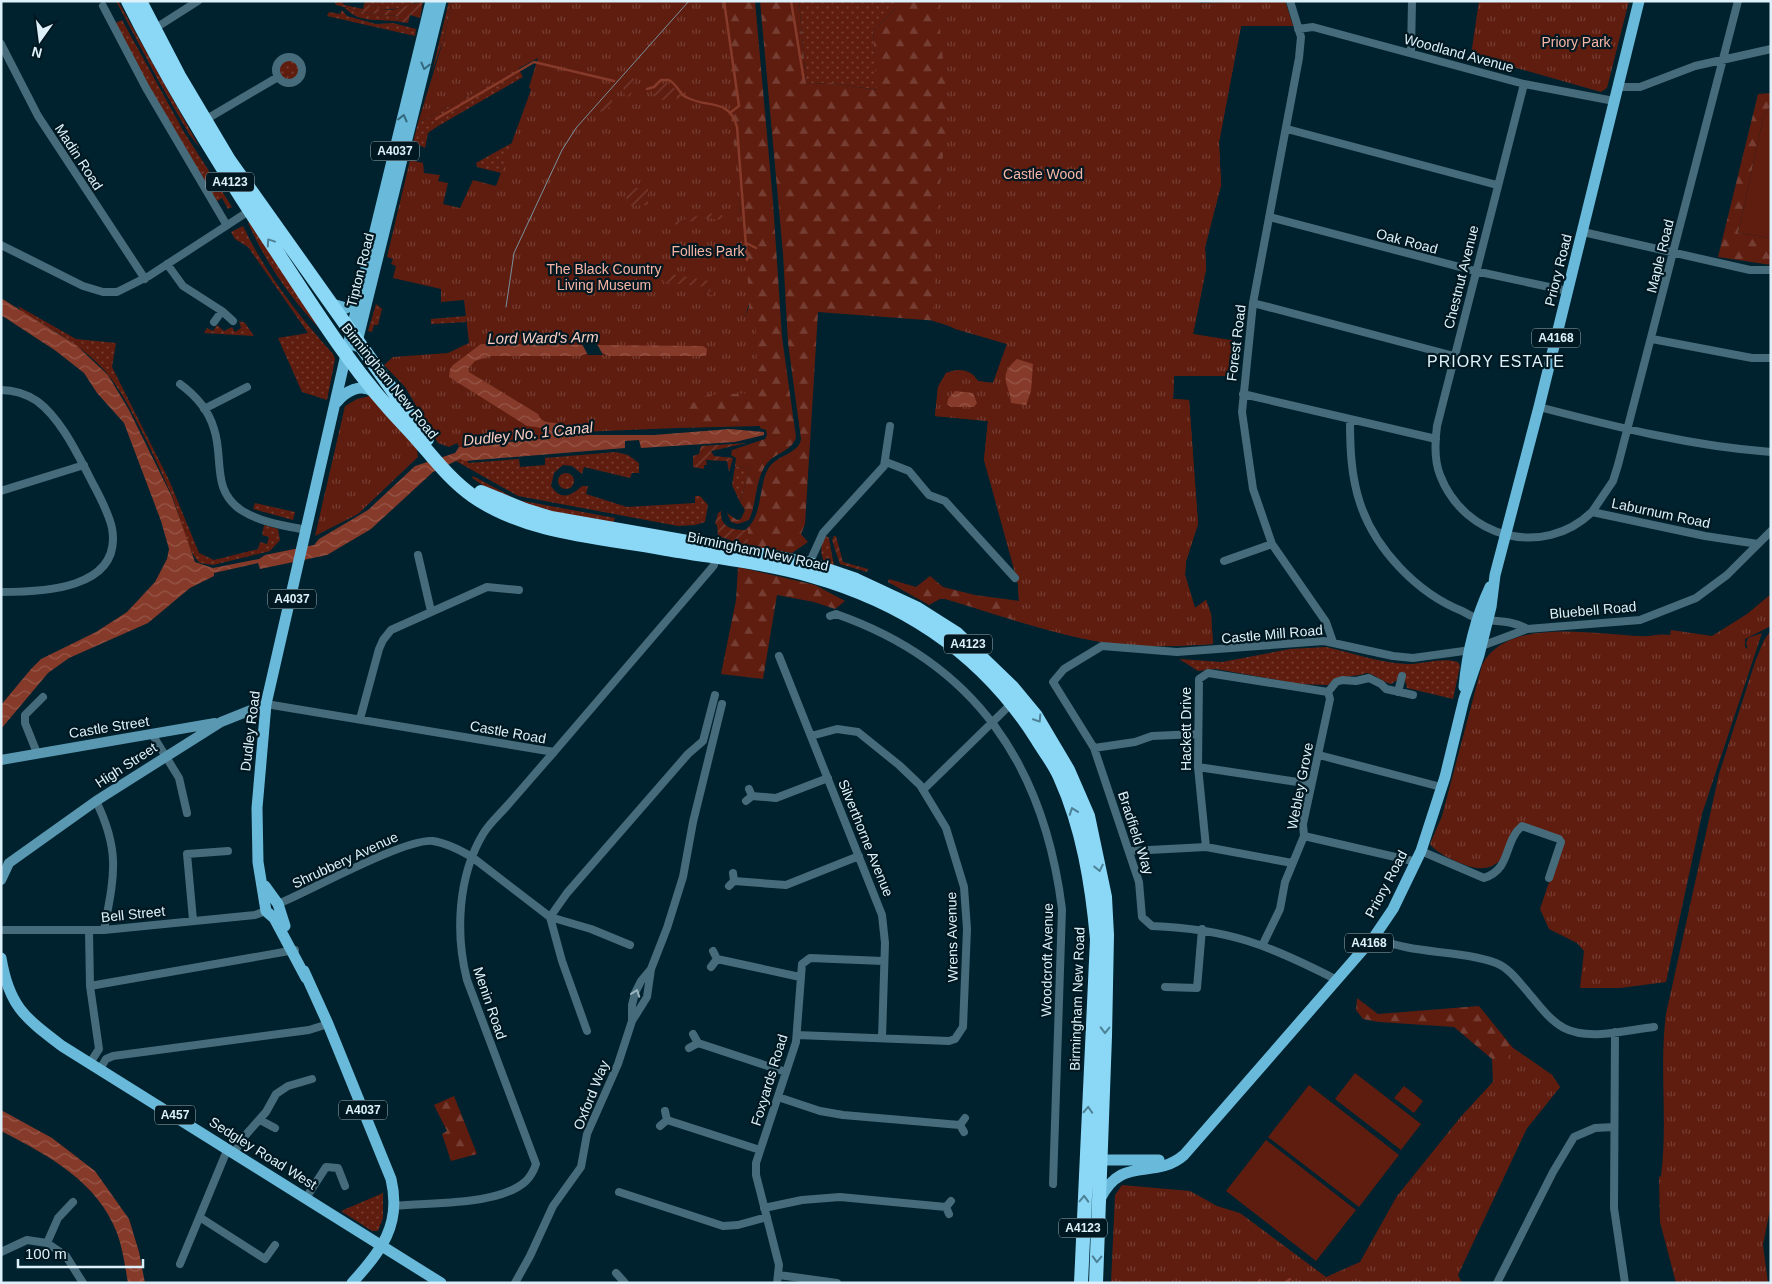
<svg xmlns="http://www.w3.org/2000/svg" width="1772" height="1284" viewBox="0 0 1772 1284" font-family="Arial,sans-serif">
<defs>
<pattern id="grass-dots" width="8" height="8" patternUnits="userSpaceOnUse" patternTransform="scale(1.25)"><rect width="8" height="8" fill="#5f1d0f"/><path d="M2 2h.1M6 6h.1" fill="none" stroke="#763e33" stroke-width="1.8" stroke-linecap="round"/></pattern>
<pattern id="forest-firs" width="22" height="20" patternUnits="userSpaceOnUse" patternTransform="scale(1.25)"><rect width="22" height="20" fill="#5f1d0f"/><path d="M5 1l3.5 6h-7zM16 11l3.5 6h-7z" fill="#763e33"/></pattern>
<pattern id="park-tufts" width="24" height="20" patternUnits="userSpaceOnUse" patternTransform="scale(1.25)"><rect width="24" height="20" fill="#5f1d0f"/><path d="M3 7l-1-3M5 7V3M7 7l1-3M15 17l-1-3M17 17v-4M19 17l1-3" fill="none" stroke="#763e33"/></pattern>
<pattern id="garden-furrows" width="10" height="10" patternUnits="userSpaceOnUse" patternTransform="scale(1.25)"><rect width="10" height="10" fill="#5f1d0f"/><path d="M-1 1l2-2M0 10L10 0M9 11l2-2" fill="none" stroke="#763e33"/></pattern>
<pattern id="water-waves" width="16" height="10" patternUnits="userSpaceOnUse" patternTransform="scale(1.25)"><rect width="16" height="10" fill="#863a29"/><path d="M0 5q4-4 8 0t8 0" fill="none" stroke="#975749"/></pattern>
</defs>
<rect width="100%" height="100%" fill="#00222e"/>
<!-- grass -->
<path fill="url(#grass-dots)" d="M116 1H118L200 148 189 134 158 80Z
M365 1H418C405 9 390 10 377 9L378 7 364 4Z
M449 1H452L444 38 432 72Z
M799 1H896V8L873 31 878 90 831 83 806 84Z
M344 7 368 13 396 16 401 22C380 18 360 25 344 7Z
M342 10 347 16 376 24 393 23 416 29 415 36 327 16 329 12 340 14Z
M122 20 184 132 232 207 228 209 222 198 216 202 162 111 115 23Z
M279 70a10 10 0 1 1 20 0a10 10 0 1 1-20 0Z
M518 68 523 77 438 126 428 133 425 148 413 142 418 123Z
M512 143 501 173 477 167 476 163Z
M251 222 321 330C292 301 265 261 248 223Z
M243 226C266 274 298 315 333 354L335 359 327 400 302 392 278 338 308 333 248 247 235 239 231 232Z
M376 304 382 309 378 325H374L372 332 368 331Z
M18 306 76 339 116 343 112 367 169 480 199 553 214 560 258 549 260 542 267 544 269 537 262 535 264 525 278 529 280 540 270 551 213 565 200 563C185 549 180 515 172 496 157 462 129 399 106 372 83 346 51 329 22 312Z
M466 316V322L431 324V319Z
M239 321 245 323 254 336 204 333 207 328 213 331 217 325 224 331 232 327 235 332 241 328Z
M616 452 628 455 639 463V473H632L630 478 584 467 582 474 572 466 563 465 554 473 551 486C561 501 571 496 582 486H588L586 494 627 507 695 503V496H700L708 505 705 522 695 525 678 526 518 496 456 461 460 459 468 460V463L519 459 520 467 545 465V458Z
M735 466 750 469 740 502 732 485Z
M558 481a8 8 0 1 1 16 0a8 8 0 1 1-16 0Z
M473 476 518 500 615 518 613 524 549 513 484 486 472 478Z
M255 503 295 512 293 520 253 509Z
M826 536 829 538 834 566 824 562C820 551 820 545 826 536Z
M1326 647C1353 653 1380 663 1407 664 1424 664 1442 657 1458 662L1460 666 1453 699 1407 688 1404 676 1391 684C1384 683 1378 676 1367 673 1353 678 1340 674 1328 685L1299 684 1216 669 1198 671 1179 659 1222 662 1290 649Z
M383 1193V1218L378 1231H372L341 1211Z"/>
<!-- forest -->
<path fill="url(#forest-firs)" d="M721 1H755L773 202 782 337 796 437C792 452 773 453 765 466 755 482 757 503 749 520L738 524 731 522 727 513 737 520 741 519 745 510 740 502 750 469 735 466 736 458 731 455 732 450 765 439 767 435 766 430 760 428V426L678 428V423H686L668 405 745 316 749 307 740 204 725 112 727 54Z
M760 1H799L806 84 831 83 877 90 873 31 896 8V1H1199V3L1285 1 1293 26H1241L1219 142 1221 185 1205 247 1206 269 1193 334 1209 337 1174 376 1173 399 1189 400 1198 524 1186 561 1185 575 1195 608 1206 600 1211 614 1213 644C1181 646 1146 648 1114 644 1057 636 1001 616 945 599H940L929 605 888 582 889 579 916 587 930 576 943 587 975 595 1019 601 1018 584 1010 548 984 460 988 421 935 416 938 387 946 373C958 368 971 369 978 381L993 383 1007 344 955 329 939 321 818 312 805 524 801 534 808 542 792 553 748 546V530H745C763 517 758 487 768 469 776 455 799 454 801 439L788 343 783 254Z
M1771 93V104L1763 119 1738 233 1771 238V265L1718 257 1758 94Z
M738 567 815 585 845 601 835 609 814 602 777 595 763 679 721 674 736 600Z
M1357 998 1378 1014 1479 1006 1513 1048 1552 1075 1560 1087 1527 1128 1459 1119 1493 1082 1492 1059 1454 1027 1379 1022 1363 1019 1356 1010Z
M454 1096 477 1154 451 1161 442 1134 447 1131 434 1105Z"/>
<!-- park -->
<path fill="url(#park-tufts)" d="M452 1H721C726 29 735 80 730 107L750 301 745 316 756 326 757 393 708 395 686 406V423H678V428L579 432 578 436 487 442 459 447 457 443 449 447 438 443 405 387 384 365 393 357 448 353 469 343 464 300 441 302V289L393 278 396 266 391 264 393 259 387 257 410 160 423 163 424 173 440 175 438 181 448 183 443 204 460 208 473 180 496 186 531 90 529 87 538 58 418 123 444 38Z
M937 1H1199V3L1285 1 1293 26H1241L1219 142 1221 185 1205 247 1206 269 1193 334 1243 342 1235 376H1174L1173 399 1189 400 1198 524 1186 561 1185 575 1195 608 1206 600 1211 614 1213 644C1182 646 1149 648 1117 644 1082 641 1047 629 1013 620L1019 602 1018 584 984 460 988 421 935 416 938 387 946 373C958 368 971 369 978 381L993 383 1007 344 933 321 936 222 948 108Z
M1479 1H1629L1607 88 1601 92 1471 55Z
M373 395 416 443 418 457 358 514 315 536 345 406 357 399Z
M1771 594V626L1745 639V647L1748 649 1746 643 1748 638 1762 633 1702 814 1666 982 1620 988H1580L1584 951 1577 943 1549 929 1540 909 1562 843 1524 825C1505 853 1499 880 1460 863 1449 858 1438 854 1430 844L1442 816 1482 665C1507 616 1596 635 1640 636 1651 637 1660 633 1670 635L1671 630 1712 636 1747 614Z
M1771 630V1204L1763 1245 1768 1283H1676L1660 1222 1659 1177 1661 1176C1668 1122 1659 1068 1666 1014L1719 774 1755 662 1764 640Z
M1513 1048 1552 1075 1560 1087 1527 1128 1458 1275 1462 1283H1111L1115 1195 1122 1185 1190 1191 1217 1206 1240 1213 1326 1277 1360 1262 1397 1196 1459 1119 1493 1082Z"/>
<!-- garden -->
<path fill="url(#garden-furrows)" d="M334 1H342L344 5 363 9 364 4 378 7V9L392 10 423 1 420 18 410 15 408 23 401 22 396 16 368 13 336 5Z
M632 69 634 80 631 95 625 98 623 85 619 86 615 95 611 97 613 105 601 112 597 109Z
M666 83 677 90 683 98 676 103 677 96 658 101 653 91Z
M626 188H648V205L627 206Z
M708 213 722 215 725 217 721 220 708 218 672 225V223Z
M665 273 710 281V289L714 295H710L707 287 663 282Z
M747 443 711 451 714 456 733 458 729 472 727 461 706 460 707 465H704V469L693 467V456L699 454 701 446Z
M721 511C720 529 734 530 748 530V546L718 536 717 525 715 524 718 513Z
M834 536H836L843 562 868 569 867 572 840 564 832 540Z"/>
<!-- pitch -->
<path fill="#5f1d0f" d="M1771 104V238L1738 233 1763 119Z
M1355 1073 1421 1124 1401 1150 1335 1099Z
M1309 1085 1399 1155 1359 1207 1268 1137Z
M1404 1086 1423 1101 1414 1113 1394 1098Z
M1266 1140 1356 1210 1316 1261 1226 1191Z"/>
<!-- water -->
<path fill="url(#water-waves)" d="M1 298 76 345 108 375 129 410 172 497 195 562 213 568 259 559 265 555 314 545 319 539 368 510 415 466 455 453 459 447 547 438C542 425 539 428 527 426L449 377 450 369 453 365 481 344 703 346 707 349 706 356H609C602 351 588 352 580 356H491L475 361 468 369 469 372 538 414C543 426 551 420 561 425L569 435H654L730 429 764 432V435L735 442 641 448 639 440 625 441V448L465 461 460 459 433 472 371 529 327 555 260 569 258 563 214 573V576L190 588 148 623 69 658 48 673 1 729V705L31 669 41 659 96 632 127 612 155 582 167 559 169 549 161 521 124 423 97 393 84 373 56 351 1 315Z
M1017 359 1033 364 1031 391 1026 405 1011 403C1010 384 996 377 1017 359Z
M955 391 973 393 977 403 974 407H951L947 404 948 399Z
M1 1110 52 1138 95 1171 129 1219 139 1252 145 1283H128C125 1267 123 1249 117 1233 98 1182 48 1155 1 1131Z"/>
<!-- pier -->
<path fill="#00222e" d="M582 344H597L603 355H588Z"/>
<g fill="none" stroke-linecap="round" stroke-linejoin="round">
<!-- stream -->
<path stroke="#863a29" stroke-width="2.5" d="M724 1 739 106 731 112
M791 1 804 81
M647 89 654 87 661 80H669C677 84 679 94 686 97 707 109 729 97 737 127L747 260
M436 119 534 62 614 81
M746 243 756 248
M1258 1283 1260 1280
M1285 1283 1290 1279"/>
<!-- street -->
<path stroke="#466b7a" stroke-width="8" d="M1290 1 1301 37 1299 58 1253 303 1242 412 1253 489 1272 544 1326 622 1333 642
M103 6 146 88 226 224
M154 29 198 1
M1298 29 1313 27 1524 84 1614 101
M1 44 38 116 145 279
M1411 52 1412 1
M276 70a13 13 0 1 1 26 0a13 13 0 1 1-26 0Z
M1524 84 1437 426C1435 441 1434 460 1440 475 1464 538 1543 559 1592 512L1705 536 1758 544
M1617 87H1640L1695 66 1771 49
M205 120 278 77
M1287 129 1497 185
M1270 217 1475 271 1568 291
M1583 232 1750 270H1771
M1 245 83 286 103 292H117L149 276 249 211
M167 264 183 286 222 311 233 321
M1253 303 1454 356
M214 322 222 311
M1652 339 1752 358H1771
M180 384C195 395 209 411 214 429 224 458 211 490 241 510 259 522 286 526 307 530
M1 390C14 390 26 394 37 401 60 418 76 451 89 476 97 492 108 510 112 528 123 590 41 592 1 592
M1243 394 1436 439
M1539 407C1616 427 1691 446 1771 452
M204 409 247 387
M1350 420C1350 448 1351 476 1360 503 1375 549 1417 593 1462 611 1467 614 1473 617 1479 619 1495 622 1513 620 1527 629L1640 620 1696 598 1727 575 1771 531
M886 462 909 471 929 495 945 501 1015 578
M1 491 84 465
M1592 512 1613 481 1618 465 1738 1
M418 555 431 611
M1224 561 1272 544
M808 566 823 533 884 466 890 426
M830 616 836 614C976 663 1044 766 1062 909L1053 1184
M779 656 882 915 885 943 882 1038
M1328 692 1336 682 1342 680 1356 681 1369 678 1381 684 1386 689 1413 695
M1398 692 1402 676
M266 704 554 752 710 570 714 565 715 557
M360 719 379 649 383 640 391 630 487 587 519 590
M152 734 179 778 187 813
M1094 748 1135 742 1152 736 1197 734
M37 753 25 723V715L43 697
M1319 755 1441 787
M1198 767 1311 784
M923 790 1013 702
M752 796 776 798 828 778
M96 801C121 852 114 877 104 930
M746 801 752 796 749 789
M1304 836 1417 862
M1206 847 1198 767 1199 679 1208 673 1328 692 1330 699 1303 824 1304 836 1285 882 1280 909 1263 944
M1130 851 1206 847 1292 863
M1421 851 1484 878C1512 869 1503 842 1522 826L1559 839 1561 842 1549 878
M734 881 786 885 859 856
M729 886 734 881 733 873
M278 904C310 891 405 838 433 841 447 843 460 850 472 857L550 917 562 961 587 1031
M193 920 187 854 228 851
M1 930H104L255 915 266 911
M89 931 90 986 99 1049 90 1063
M1374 937C1412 955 1457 949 1496 963 1509 968 1518 981 1527 991 1538 1004 1549 1020 1564 1028 1589 1041 1627 1030 1654 1027
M630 945 591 929 550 917 567 893 688 754 703 741 715 695
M717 959 800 977
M711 967 717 959 713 951
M1337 980C1269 945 1229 929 1152 926L1142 917 1139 882 1094 748 1053 682 1064 669 1102 646 1177 652 1324 641 1393 656 1413 658 1471 650 1527 629
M90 986 295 950
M1165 987 1197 988 1202 929
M632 1021 647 997 651 969
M1615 1032 1614 1208 1625 1283
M797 1035 949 1041 955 1039 963 1027 967 929 964 887 946 828 920 785 899 765 858 732 837 729 811 736
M698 1043 786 1072
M689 1048 698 1043 693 1034
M100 1069 106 1059 113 1056 309 1030 328 1024
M778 1097 820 1111 843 1115 960 1125
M260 1120 275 1128
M667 1120 760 1150
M660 1126 667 1120 665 1111
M964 1132 960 1125 965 1118
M234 1153 243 1138 266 1112 276 1094 288 1086 312 1079
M619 1192 723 1226 738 1225 767 1217
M306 1198 326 1167 338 1168 345 1186
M395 1206C431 1202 499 1206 526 1181 531 1176 534 1170 536 1164L467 980C455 933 458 876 483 834 489 824 498 816 506 807 522 789 538 770 554 752
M764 1208 802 1200 840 1197 946 1207
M949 1214 946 1207 951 1201
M201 1218 265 1259 275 1245
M47 1243 66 1256 83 1283
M1 1252 27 1240 47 1243 58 1218 73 1202
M180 1264 228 1148
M616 1273 625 1283
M779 1275 837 1283
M515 1283 530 1256 553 1206 581 1167 587 1134 618 1064 632 1021V1005L635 993 641 981 651 969 667 928 683 877 693 822 722 704
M777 1283 779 1265 756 1175V1163L796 1042 802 964 810 958 883 961
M1497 1283 1553 1172 1574 1137 1595 1128 1614 1127"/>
<!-- secondary -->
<path stroke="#5a97b0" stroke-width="10" d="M1 760 215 723
M1 880 9 863 96 801 221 722 266 704"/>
<!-- primary -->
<path stroke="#69bada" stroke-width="11" d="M332 304 346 308 359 302
M356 346 441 1
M337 402C346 391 360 383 374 392
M1464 687C1467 654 1476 617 1490 587
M265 886 278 904 285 926
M1 958C9 1006 24 1017 62 1046L441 1283
M304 971 328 1024 391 1179C402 1225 381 1251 352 1283
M306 978 274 918 266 911 258 862 257 808 266 704 364 276 431 1
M1093 1160H1159
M1100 1199C1122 1154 1154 1181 1184 1155L1374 937 1393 909 1421 851 1445 777 1464 699 1479 655 1491 607 1495 575 1539 407 1639 1"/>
<!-- highway -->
<path stroke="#8bd7f6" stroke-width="14" d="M128 1C172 89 223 171 277 252 317 313 356 376 407 428 429 451 446 477 473 496 526 533 599 537 661 548 711 557 764 562 812 576 907 603 984 655 1037 739 1044 751 1054 763 1060 777 1083 828 1092 884 1097 939L1081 1283
M140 1 179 76 229 160 427 439
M481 492 525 510 551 518 768 556 809 564 856 580 916 608 957 634 1012 687 1036 716 1068 770 1088 816 1105 897 1107 935 1105 1036 1096 1283"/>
<!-- tram -->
<path stroke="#77919c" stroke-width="1" d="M506 307 514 253 562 150 576 128 689 1"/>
</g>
<!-- one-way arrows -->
<defs><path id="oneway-chevron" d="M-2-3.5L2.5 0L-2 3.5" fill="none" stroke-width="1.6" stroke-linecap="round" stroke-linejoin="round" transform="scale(1.25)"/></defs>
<g stroke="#34697e">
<use href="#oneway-chevron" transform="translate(425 66) rotate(104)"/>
<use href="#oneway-chevron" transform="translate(403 118) rotate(-76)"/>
</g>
<g stroke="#4c8196">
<use href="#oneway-chevron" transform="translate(270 242) rotate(-124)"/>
<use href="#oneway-chevron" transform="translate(1038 719) rotate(57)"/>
<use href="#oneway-chevron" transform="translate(1073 811) rotate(-110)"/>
<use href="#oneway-chevron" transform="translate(1099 868) rotate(78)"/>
<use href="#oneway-chevron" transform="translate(1105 1030) rotate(91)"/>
<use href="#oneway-chevron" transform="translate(1088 1110) rotate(-87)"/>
<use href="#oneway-chevron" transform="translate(1084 1199) rotate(-88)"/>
<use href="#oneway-chevron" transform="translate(1097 1259) rotate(92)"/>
</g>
<use stroke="#9ab5c0" href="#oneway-chevron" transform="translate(636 993) rotate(-70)"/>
<g text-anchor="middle" stroke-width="4.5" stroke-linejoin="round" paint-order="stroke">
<!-- shield labels -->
<g fill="#001821" stroke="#9bb0b9" stroke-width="1">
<rect x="371" y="141.5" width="48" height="19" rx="4"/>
<rect x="206" y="172.5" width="48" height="19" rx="4"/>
<rect x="1532" y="328.5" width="48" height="19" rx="4"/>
<rect x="268" y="589.5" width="48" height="19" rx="4"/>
<rect x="944" y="634.5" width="48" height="19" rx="4"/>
<rect x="1345" y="933.5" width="48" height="19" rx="4"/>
<rect x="339" y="1100.5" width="48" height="19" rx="4"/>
<rect x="155" y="1105.5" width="40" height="19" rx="4"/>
<rect x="1059" y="1218.5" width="48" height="19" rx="4"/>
</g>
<g font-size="12" font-weight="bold" fill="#def1fa">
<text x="395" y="155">A4037</text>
<text x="230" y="186">A4123</text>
<text x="1556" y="342">A4168</text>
<text x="292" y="603">A4037</text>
<text x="968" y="648">A4123</text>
<text x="1369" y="947">A4168</text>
<text x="363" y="1114">A4037</text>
<text x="175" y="1119">A457</text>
<text x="1083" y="1232">A4123</text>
</g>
<!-- park labels -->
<g font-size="14" fill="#f8b4a4" stroke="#001821">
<text x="1576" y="47">Priory Park</text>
<text x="1043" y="179">Castle Wood</text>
<text x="708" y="256">Follies Park</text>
<text x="604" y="274">The Black Country<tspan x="604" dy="16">Living Museum</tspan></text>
</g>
<!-- street labels -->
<g font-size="14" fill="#def1fa" stroke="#001821">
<text transform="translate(1459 53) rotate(15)" y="5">Woodland Avenue</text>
<text transform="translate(79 157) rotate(57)" y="5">Madin Road</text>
<text transform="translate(1407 241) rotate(15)" y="5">Oak Road</text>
<text transform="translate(1660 256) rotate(-76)" y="5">Maple Road</text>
<text transform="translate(360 270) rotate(-76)" y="5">Tipton Road</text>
<text transform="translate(1558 270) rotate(-76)" y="5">Priory Road</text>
<text transform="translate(1461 277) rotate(-76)" y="5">Chestnut Avenue</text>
<text transform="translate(1236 343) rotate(-83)" y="5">Forest Road</text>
<text transform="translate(390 381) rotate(51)" y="5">Birmingham New Road</text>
<text transform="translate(1661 513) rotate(12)" y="5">Laburnum Road</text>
<text transform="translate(758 551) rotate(12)" y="5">Birmingham New Road</text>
<text transform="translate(1593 610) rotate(-5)" y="5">Bluebell Road</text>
<text transform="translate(1272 634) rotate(-5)" y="5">Castle Mill Road</text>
<text transform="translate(109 727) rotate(-9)" y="5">Castle Street</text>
<text transform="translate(1186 729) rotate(-90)" y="5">Hackett Drive</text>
<text transform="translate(250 731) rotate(-83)" y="5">Dudley Road</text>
<text transform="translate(508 732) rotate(10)" y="5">Castle Road</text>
<text transform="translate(126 765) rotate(-33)" y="5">High Street</text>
<text transform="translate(1300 786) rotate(-79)" y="5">Webley Grove</text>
<text transform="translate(1136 833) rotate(72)" y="5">Bradfield Way</text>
<text transform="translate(866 838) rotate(68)" y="5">Silverthorne Avenue</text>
<text transform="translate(345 860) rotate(-25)" y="5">Shrubbery Avenue</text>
<text transform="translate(1386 884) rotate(-62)" y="5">Priory Road</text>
<text transform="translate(133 914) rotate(-6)" y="5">Bell Street</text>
<text transform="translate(952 937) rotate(-91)" y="5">Wrens Avenue</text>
<text transform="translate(1047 960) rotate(-89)" y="5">Woodcroft Avenue</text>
<text transform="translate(1077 999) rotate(-88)" y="5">Birmingham New Road</text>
<text transform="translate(490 1003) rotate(71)" y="5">Menin Road</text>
<text transform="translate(769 1080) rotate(-73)" y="5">Foxyards Road</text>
<text transform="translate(591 1095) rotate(-68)" y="5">Oxford Way</text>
<text transform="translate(263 1153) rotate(32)" y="5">Sedgley Road West</text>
</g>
<!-- water labels -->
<g font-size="15" font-style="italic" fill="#fbcdc1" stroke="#001821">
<text transform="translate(543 338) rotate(-1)" y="5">Lord Ward's Arm</text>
<text transform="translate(528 434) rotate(-6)" y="5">Dudley No. 1 Canal</text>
</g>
<!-- quarter labels -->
<g font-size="16" letter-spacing="1" fill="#def1fa" stroke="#001821">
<text x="1496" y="367">PRIORY ESTATE</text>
</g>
</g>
<!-- border -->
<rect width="1772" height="1284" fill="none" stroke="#def1fa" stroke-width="5"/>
<!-- north arrow -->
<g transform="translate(40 40) rotate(194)" stroke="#001821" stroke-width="4" paint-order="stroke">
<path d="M0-4L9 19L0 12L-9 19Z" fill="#def1fa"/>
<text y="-8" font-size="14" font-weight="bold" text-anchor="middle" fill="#def1fa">N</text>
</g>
<!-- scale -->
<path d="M18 1259v8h125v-8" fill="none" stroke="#def1fa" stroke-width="2.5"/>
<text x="25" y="1259" font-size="15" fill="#def1fa" stroke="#001821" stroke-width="4" paint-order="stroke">100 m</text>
</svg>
